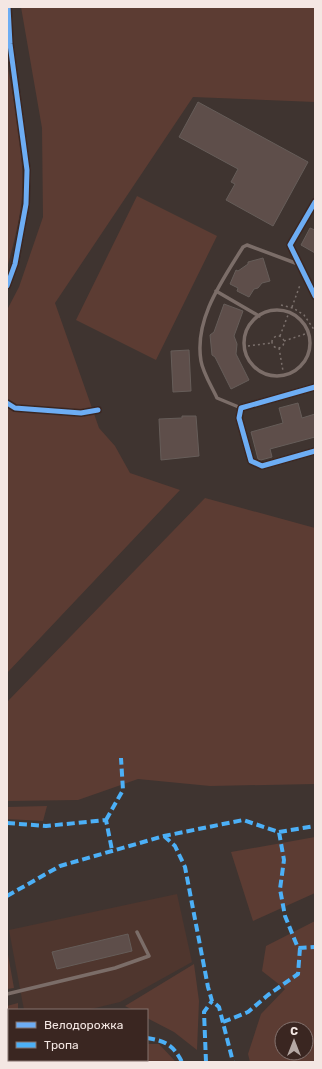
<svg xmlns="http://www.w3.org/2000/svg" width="322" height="1069" viewBox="0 0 322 1069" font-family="Rubik,sans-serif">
<rect width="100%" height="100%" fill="#3f3430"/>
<!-- built -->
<path fill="#4f362e" d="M177 894 192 962 120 1002 87 1010H24L9 930Z"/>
<!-- green -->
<path fill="#5c3c33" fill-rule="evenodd" d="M21 7H315V102L193 97 55 303 99 428 115 446 130 473 180 490 7 673V310L19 287 43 217 42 128Z
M7 62C14 103 25 155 22 196 20 221 13 245 7 269Z
M137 196 217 236 156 360 76 320Z
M205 498 315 528V784L210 786 138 779 78 800 7 801V702Z
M47 806 43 821 7 819V807Z
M315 837V893L253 921 231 852Z
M315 921V1062H250L248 1054 261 1014 285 989 262 971 266 946ZM282 1029H306V1053H282Z
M7 949 14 988 7 989Z
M194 964 199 1001 197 1050 174 1032 147 1018V1010H133L125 1006Z
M18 1003V1010H9V1039L7 1040V1006Z
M147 1044H159L175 1061 7 1062V1055L9 1054V1060H147Z"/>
<!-- building -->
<path fill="#5e4e4a" stroke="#665d59" d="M198 102 308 162 273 226 226 200 235 184 231 182 238 169 179 137Z
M310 228 315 230V253L301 245Z
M263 258 270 281 262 283 258 288 254 289 249 297 237 291 238 288 230 284 236 270 238 271 248 264V262Z
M224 304 243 311 234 336 237 344 236 354 249 380 231 389 215 357 212 355 210 335 214 332Z
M189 350 191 391 173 392 171 351Z
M298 403 302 418 315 414V437L270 449 272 457 261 460 258 459 251 432 283 423 279 408Z
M182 416H196L199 456 161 460 159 419 182 418Z
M128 934 132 951 57 969 52 952Z"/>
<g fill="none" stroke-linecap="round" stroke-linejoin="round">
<!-- path -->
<path stroke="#7b706c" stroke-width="1.5" stroke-dasharray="2 3" stroke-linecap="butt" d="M281 305 293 308 304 315 315 331
M292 307 300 285
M272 342a6 6 0 1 1 12 0a6 6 0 1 1-12 0Z
M280 336 288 315
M284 341 305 334
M248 346 271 343
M279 348 283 371"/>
<!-- service -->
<path stroke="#7b6d68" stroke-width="3.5" d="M216 291 259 316
M244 343a33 33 0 1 1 66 0a33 33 0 1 1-66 0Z
M241 408 217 398C212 387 203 373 201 361 194 319 222 281 243 247L247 245 298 264
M7 994 115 968 149 956 137 932"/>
<!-- minor -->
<path stroke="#7b6d68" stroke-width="7" d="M315 202 290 245 315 296
M7 286 15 264 26 204 27 170 10 44 8 7
M315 387 241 408 239 418 251 461 262 466 315 451
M7 403 15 408 81 413 98 410"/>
<!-- quiet -->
<path stroke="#4cb0f7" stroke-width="4" stroke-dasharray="8 4" stroke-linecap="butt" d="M106 820 123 790 121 758
M7 823 46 826 106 820 112 850
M279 832 315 826
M164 836 175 846 185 867 208 987 212 1001 219 1007 233 1062
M7 896 60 866 164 836 243 820 279 832 284 860 280 889 285 916 298 948 315 947
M223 1022 248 1012 268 995 298 974 300 948
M147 1038C166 1041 173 1045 182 1062
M7 1049 9 1047
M206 1062 204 1012 212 1001"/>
<!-- cycleway casing -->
<g stroke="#3a2621" stroke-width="8">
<path id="cycleway" d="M315 202 290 245 315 296
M7 286 15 264 26 204 27 170 10 44 8 7
M315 387 241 408 239 418 251 461 262 466 315 451
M7 403 15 408 81 413 98 410"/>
</g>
<!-- cycleway -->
<use href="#cycleway" stroke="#6dadf4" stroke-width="5"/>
</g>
<!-- border -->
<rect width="322" height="1069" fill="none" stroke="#f4e7e3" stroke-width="16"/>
<!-- legend -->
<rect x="8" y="1009" width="140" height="52" fill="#3a2621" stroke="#84736f"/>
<rect x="16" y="1022" width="20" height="6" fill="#6dadf4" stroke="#84736f"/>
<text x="44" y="1029" font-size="12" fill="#f4e7e3">Велодорожка</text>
<rect x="16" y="1042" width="20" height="6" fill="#4cb0f7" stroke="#84736f"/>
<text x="44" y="1049" font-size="12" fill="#f4e7e3">Тропа</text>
<!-- north arrow -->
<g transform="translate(294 1041)"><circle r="19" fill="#3a2621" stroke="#84736f"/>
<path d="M0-3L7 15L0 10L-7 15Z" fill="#b5a8a4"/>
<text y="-6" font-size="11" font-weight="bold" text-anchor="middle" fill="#f4e7e3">С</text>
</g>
</svg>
